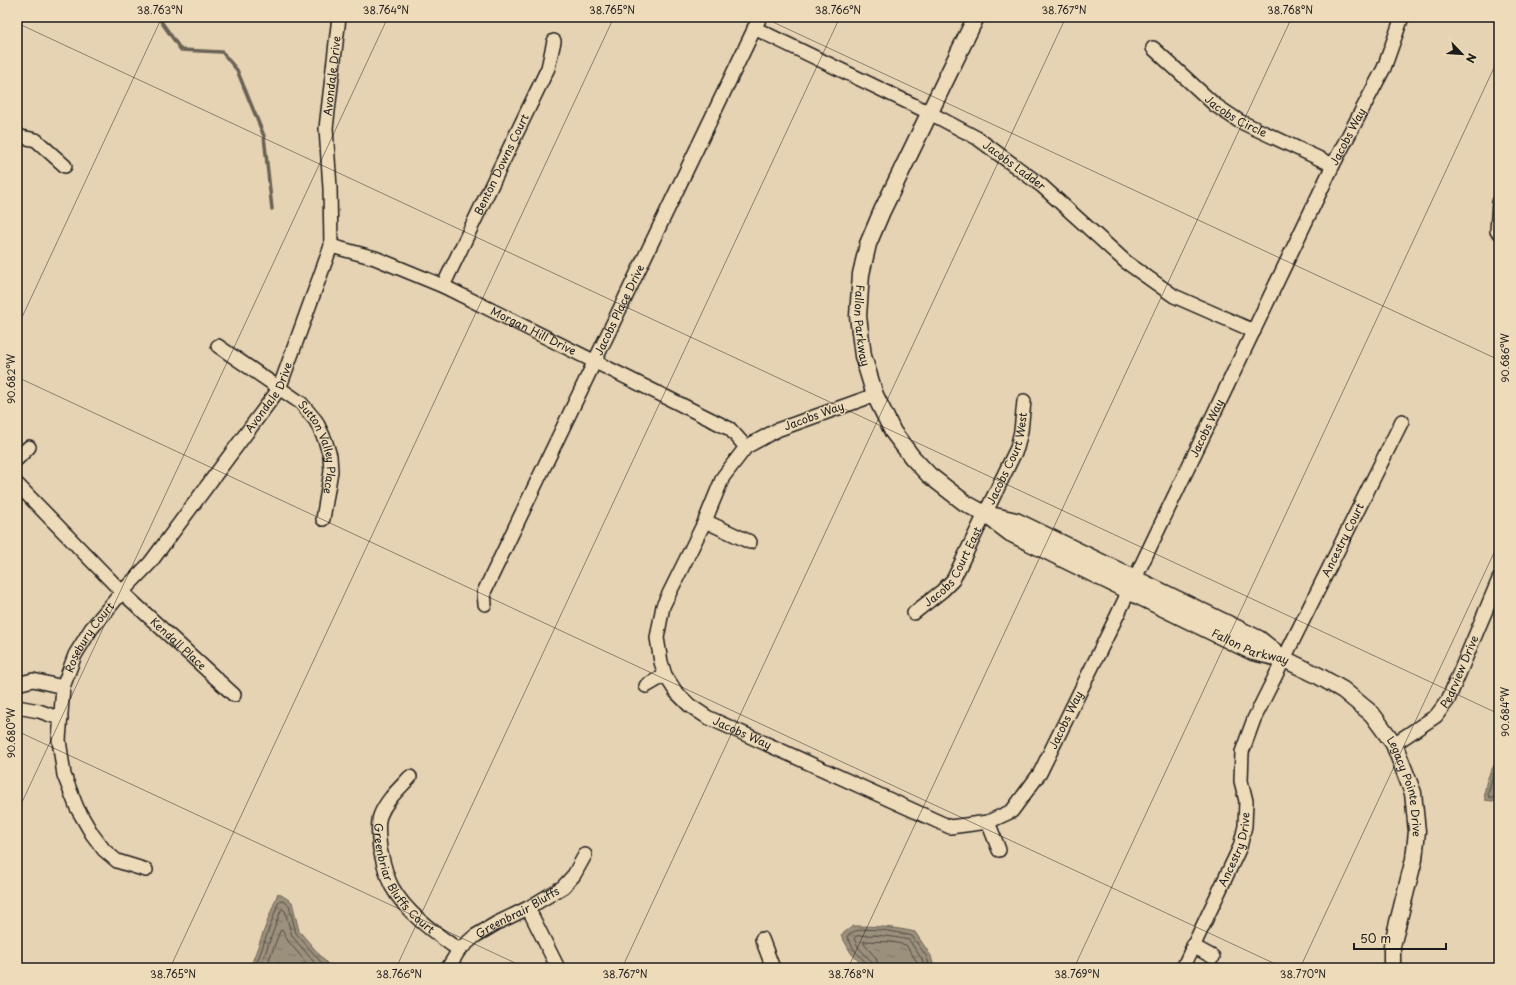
<svg xmlns="http://www.w3.org/2000/svg" width="1516" height="985" viewBox="0 0 1516 985" font-family="'Playpen Sans',sans-serif">
<defs>
<pattern id="water-ripples" width="26" height="14" patternUnits="userSpaceOnUse"><rect width="26" height="14" fill="#9b907b"/><path d="M2 4q2-2 4 0t4 0M15 11q2-2 4 0t4 0" fill="none" stroke="#7e7564"/></pattern>
</defs>
<rect width="100%" height="100%" fill="#e6d3b3"/>
<filter id="ink" filterUnits="userSpaceOnUse"><feTurbulence type="fractalNoise" baseFrequency=".025" numOctaves="2"/><feDisplacementMap in="SourceGraphic" scale="8" xChannelSelector="R" yChannelSelector="G"/><feConvolveMatrix kernelMatrix="1 2 1 2 8 2 1 2 1" color-interpolation-filters="sRGB"/></filter>
<g filter="url(#ink)">
<!-- water -->
<path fill="url(#water-ripples)" stroke="#686255" d="M1499 758V802L1485 800C1483 784 1490 771 1499 758Z
M278 893 292 902 299 931 331 968H250Z
M853 926C874 926 894 927 915 932L931 956 934 968H865L851 953 841 935Z"/>
<g fill="none" stroke-linecap="round" stroke-linejoin="round">
<!-- shore -->
<path stroke="#4f4a42" stroke-width="1" d="M1499 765 1493 774 1488 794 1489 797 1499 798
M255 968 279 901 281 900 289 905 296 933 326 968
M260 968 281 910 283 909 285 911 292 936 319 968
M266 968 280 931 282 930 288 941 311 968
M868 968 867 964 855 951 847 937C854 923 899 932 912 936L927 957 930 968
M873 968 871 961 859 948 854 939 856 936C874 934 891 936 909 940L922 959 924 968
M879 968 876 958 864 944V941L892 942 906 945 917 962 918 968"/>
<!-- stream -->
<path stroke="#686255" stroke-width="3.5" d="M158 17 181 50 222 52 237 70 264 136 272 209"/>
<!-- minor casing -->
<g stroke="#1c1c1c" stroke-width="16">
<g id="minor">
<path id="s1" d="M754 28 930 113 977 138 1042 186 1126 262 1174 296 1254 331"/>
<path id="s2" d="M1153 48 1215 105 1239 121 1333 165"/>
<path d="M17 136 36 140 65 166"/>
<path d="M1497 231 1499 202"/>
<path id="s3" d="M331 246 375 258 443 286 730 429 746 447"/>
<path id="s4" d="M443 286 548 68 554 41"/>
<path id="s5" d="M218 346 301 403 316 421 325 440 330 456 331 471 323 519"/>
<path id="s6" d="M875 395 777 430 746 447 723 477 705 521 663 606 657 638 661 662 665 675 676 692 689 705 707 717 950 827 988 822 1012 811 1040 773 1115 620 1333 165 1384 68 1402 17"/>
<path d="M17 459 29 447"/>
<path id="s7" d="M17 484 122 592 234 695"/>
<path d="M705 521 750 542"/>
<path id="s8" d="M485 604 484 592 760 17"/>
<path id="s9" d="M914 613 942 591 953 580 1017 448 1021 431 1024 401"/>
<path d="M17 684 33 680 63 687"/>
<path d="M646 686 665 675"/>
<path d="M17 707 39 711 61 719"/>
<path id="s10" d="M1394 744 1436 716 1448 700 1499 579"/>
<path id="s11" d="M410 777C399 789 386 800 380 816 377 825 379 840 380 849 383 862 386 876 392 887 407 914 435 933 459 950"/>
<path d="M988 822 999 850"/>
<path id="s12" d="M146 870 117 861 104 850 92 834 77 808 64 775 59 740 63 687 75 655 91 629 122 592 150 563 279 389 331 246 330 188 326 128 339 17"/>
<path d="M528 908 558 968"/>
<path d="M762 939 773 968"/>
<path d="M1193 946 1213 957"/>
<path id="s13" d="M448 968 459 950 475 936 497 923 528 908 563 887 574 875 585 855"/>
<path id="s14" d="M1183 968 1240 847 1245 826 1246 801 1241 781 1242 752 1254 719 1402 421"/>
</g>
</g>
<!-- tertiary casing -->
<g stroke="#1c1c1c" stroke-width="19">
<g id="tertiary">
<path id="s15" d="M976 17 882 211 868 244 861 274 858 316 863 356 875 395 893 432 912 457 929 475 965 503 985 514 1010 533 1253 652 1284 659 1317 675 1343 690 1372 714 1394 744 1413 793 1417 831 1414 859 1392 946V968"/>
<path d="M990 515 1016 521 1259 639 1279 655"/>
</g>
</g>
<!-- minor -->
<use href="#minor" stroke="#eedbb9" stroke-width="13"/>
<!-- tertiary -->
<use href="#tertiary" stroke="#eedbb9" stroke-width="16"/>
</g>
</g>
<!-- ticks -->
<path fill="none" stroke="#1c1c1c" stroke-width="1" stroke-opacity="0.45" d="M762 17 1499 360M17 23 1499 714M17 328 162 17M17 377 1284 968M17 731 526 968M17 813 388 17M170 968 614 17M396 968 840 17M622 968 1066 17M848 968 1292 17M1074 968 1499 57M1300 968 1499 542"/>
<g text-anchor="middle" stroke-width="3" stroke-linejoin="round" paint-order="stroke">
<!-- street labels -->
<g font-size="11" fill="#1c1c1c" stroke="#eedbb9">
<text dy="4" stroke="none"><textPath href="#s12" startOffset="914">Avondale Drive</textPath></text>
<text dy="4" stroke="none"><textPath href="#s2" startOffset="108">Jacobs Circle</textPath></text>
<text dy="4" stroke="none"><textPath href="#s6" startOffset="1536">Jacobs Way</textPath></text>
<text dy="4" stroke="none"><textPath href="#s4" startOffset="135">Benton Downs Court</textPath></text>
<text dy="4" stroke="none"><textPath href="#s1" startOffset="295">Jacobs Ladder</textPath></text>
<text dy="4" stroke="none"><textPath href="#s8" startOffset="325">Jacobs Place Drive</textPath></text>
<text dy="4" stroke="none"><textPath href="#s15" startOffset="334">Fallon Parkway</textPath></text>
<text dy="4" stroke="none"><textPath href="#s3" startOffset="220">Morgan Hill Drive</textPath></text>
<text dy="4" stroke="none"><textPath href="#s12" startOffset="579">Avondale Drive</textPath></text>
<text transform="translate(814 416) rotate(-20)" y="4">Jacobs Way</text>
<text dy="4" stroke="none"><textPath href="#s6" startOffset="1212">Jacobs Way</textPath></text>
<text dy="4" stroke="none"><textPath href="#s5" startOffset="150">Sutton Valley Place</textPath></text>
<text dy="4" stroke="none"><textPath href="#s9" startOffset="185">Jacobs Court West</textPath></text>
<text dy="4" stroke="none"><textPath href="#s14" startOffset="465">Ancestry Court</textPath></text>
<text dy="4" stroke="none"><textPath href="#s9" startOffset="62">Jacobs Court East</textPath></text>
<text dy="4" stroke="none"><textPath href="#s12" startOffset="278">Rosebury Court</textPath></text>
<text dy="4" stroke="none"><textPath href="#s15" startOffset="869">Fallon Parkway</textPath></text>
<text dy="4" stroke="none"><textPath href="#s7" startOffset="227">Kendall Place</textPath></text>
<text dy="4" stroke="none"><textPath href="#s10" startOffset="101">Pearview Drive</textPath></text>
<text dy="4" stroke="none"><textPath href="#s6" startOffset="888">Jacobs Way</textPath></text>
<text dy="4" stroke="none"><textPath href="#s6" startOffset="489">Jacobs Way</textPath></text>
<text dy="4" stroke="none"><textPath href="#s15" startOffset="1091">Legacy Pointe Drive</textPath></text>
<text dy="4" stroke="none"><textPath href="#s14" startOffset="130">Ancestry Drive</textPath></text>
<text dy="4" stroke="none"><textPath href="#s11" startOffset="120">Greenbriar Bluffs Court</textPath></text>
<text dy="4" stroke="none"><textPath href="#s13" startOffset="91">Greenbrair Bluffs</textPath></text>
</g>
</g>
<!-- margin -->
<rect width="1516" height="985" fill="none" stroke="#eedbb9" stroke-width="44"/>
<!-- north arrow -->
<g transform="translate(1462 54) rotate(115)" stroke="#eedbb9" stroke-width="3" paint-order="stroke">
<path d="M0-3L7 15L0 10L-7 15Z" fill="#1c1c1c"/>
<text y="-6" font-size="11" font-weight="bold" text-anchor="middle" fill="#1c1c1c">N</text>
</g>
<!-- scale -->
<path d="M1354 943v6h92v-6" fill="none" stroke="#1c1c1c" stroke-width="2"/>
<text x="1360" y="943" font-size="12" fill="#1c1c1c" stroke="#eedbb9" stroke-width="3" paint-order="stroke">50 m</text>
<rect x="22" y="22" width="1472" height="941" fill="none" stroke="#1c1c1c" stroke-width="1.5"/>
<g font-size="10" text-anchor="middle" fill="#1c1c1c">
<text x="160" y="14">38.763°N</text>
<text x="386" y="14">38.764°N</text>
<text x="612" y="14">38.765°N</text>
<text x="838" y="14">38.766°N</text>
<text x="1064" y="14">38.767°N</text>
<text x="1290" y="14">38.768°N</text>
<text transform="translate(1505 358) rotate(-90)" y="4">90.686°W</text>
<text transform="translate(11 379) rotate(-90)" y="4">90.682°W</text>
<text transform="translate(1505 712) rotate(-90)" y="4">90.684°W</text>
<text transform="translate(11 733) rotate(-90)" y="4">90.680°W</text>
<text x="173" y="978">38.765°N</text>
<text x="399" y="978">38.766°N</text>
<text x="625" y="978">38.767°N</text>
<text x="851" y="978">38.768°N</text>
<text x="1077" y="978">38.769°N</text>
<text x="1303" y="978">38.770°N</text>
</g>
</svg>
